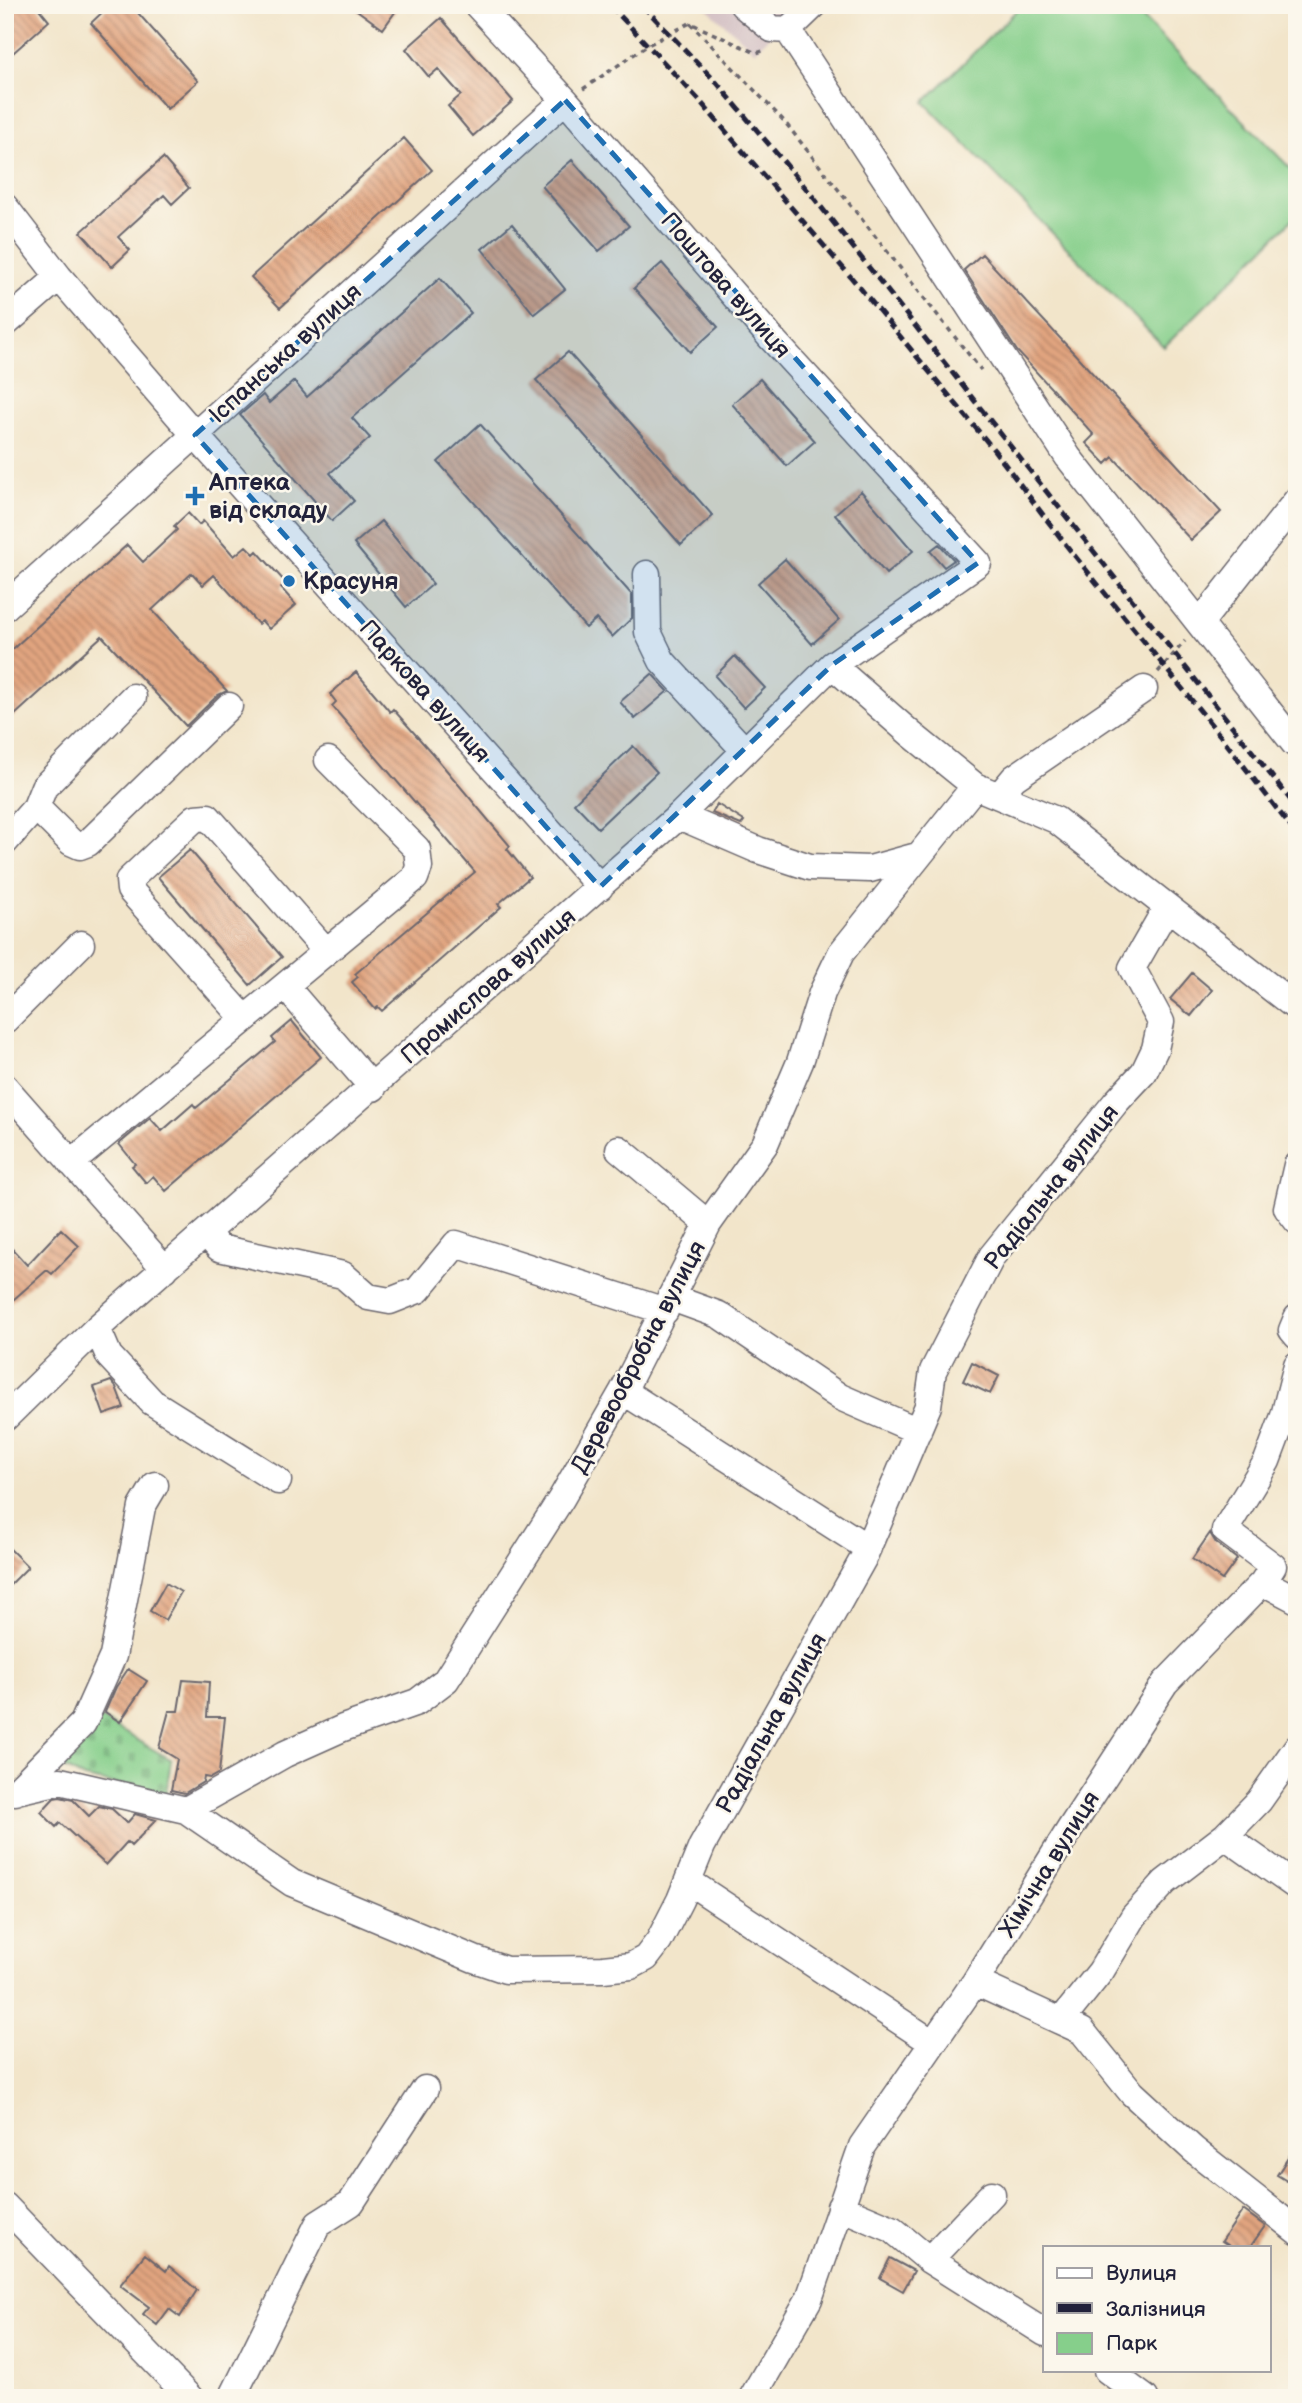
<svg xmlns="http://www.w3.org/2000/svg" width="1302" height="2403" viewBox="0 0 1302 2403" font-family="'Balsamiq Sans',sans-serif">
<defs>
<pattern id="cemetery-stones" width="16" height="16" patternUnits="userSpaceOnUse" patternTransform="scale(1.75)"><rect width="16" height="16" fill="#86cf8b"/><path d="M2 7V4a2 2 0 0 1 4 0v3zM10 15v-3a2 2 0 0 1 4 0v3z" fill="#73b179"/></pattern>
<pattern id="building-back-hatch" width="6" height="6" patternUnits="userSpaceOnUse" patternTransform="scale(1.75)"><rect width="6" height="6" fill="#e1a47f"/><path d="M-1 5l2 2M0 0l6 6M5-1l2 2" fill="none" stroke="#b68569"/></pattern>
</defs>
<rect width="100%" height="100%" fill="#fbf7ec"/>
<filter id="ink" filterUnits="userSpaceOnUse"><feTurbulence type="fractalNoise" baseFrequency=".0143" numOctaves="2"/><feDisplacementMap in="SourceGraphic" scale="14" xChannelSelector="R" yChannelSelector="G"/><feConvolveMatrix kernelMatrix="1 2 1 2 8 2 1 2 1" color-interpolation-filters="sRGB"/></filter>
<filter id="wash" filterUnits="userSpaceOnUse"><feTurbulence type="fractalNoise" baseFrequency=".00686" numOctaves="4" result="noise"/><feDisplacementMap in="SourceGraphic" scale="28" xChannelSelector="R" yChannelSelector="G"/><feGaussianBlur stdDeviation="1.57" result="paint"/><feColorMatrix in="noise" values="0 0 0 0 0 0 0 0 0 0 0 0 0 0 0 0 0 1.4 0 .05"/><feComposite in="paint" operator="in"/></filter>
<g filter="url(#wash)">
<rect width="100%" height="100%" fill="#f2e5ca"/>
<!-- industrial -->
<path fill="#d2bec2" d="M703 5H800L755 51Z"/>
<!-- green -->
<path fill="#86cf8b" stroke="#547863" stroke-width="2" d="M1022 5H1130L1297 175V215L1164 347 924 102Z"/>
<!-- cemetery -->
<path fill="url(#cemetery-stones)" stroke="#547863" stroke-width="2" d="M95 1715 171 1760 166 1794 84 1778 62 1767Z"/>
<g id="blocks">
<!-- building -->
<path fill="url(#building-back-hatch)" d="M5 5H36L49 21 5 60Z
M110 5H131L198 81 167 109 91 23Z
M350 5H400L383 29Z
M441 18 513 101 473 136 448 106 461 95 438 69 429 77 406 49Z
M404 138 432 170 280 308 251 277Z
M163 158 189 188 172 204 164 195 118 237 130 250 112 267 81 232Z
M572 160 629 226 599 251 542 186Z
M512 224 565 289 534 314 482 249Z
M982 254 1221 512 1191 540 1113 457 1106 464 1086 443 1094 435 1017 351 964 270Z
M662 263 718 327 690 352 634 288Z
M440 278 471 313 352 418 370 438 330 473 354 501 332 521 240 415 263 395 269 403 294 381 307 397Z
M568 352 713 516 681 545 536 380Z
M760 379 815 441 787 466 732 404Z
M480 424 632 595V618L612 637 596 619 586 628 438 462Z
M861 491 913 551 886 574 835 514Z
M188 513 199 525 203 521 234 556 246 546 254 554 257 551 286 583 281 588 296 605 269 629 262 621 258 624 214 575 203 585 192 573 152 610 227 691 218 695 186 726 102 636 5 724V656L127 545 143 562 177 530 174 526Z
M381 521 433 584 406 607 354 544Z
M939 544 954 560 944 567 930 551Z
M785 559 839 620 812 644 758 583Z
M735 656 765 688 744 708 715 676Z
M356 672 390 712 393 709 438 760 510 846 507 849 530 877 498 904 501 907 382 1011 378 1007 375 1009 352 982 358 977 355 974 475 872 332 706 336 702 330 694Z
M652 674 668 691 635 719 620 702Z
M633 746 657 772 598 828 574 803Z
M717 804 744 821 741 825 712 813Z
M190 850 282 957 250 985 158 877Z
M1192 973 1212 990 1191 1016 1170 999Z
M292 1021 321 1057 166 1191 153 1176 146 1183 132 1166 135 1164 119 1144 150 1118 162 1131 193 1104 196 1108 275 1042 272 1038Z
M61 1229 79 1246 52 1274 47 1270 5 1307V1241L27 1265Z
M972 1362 999 1376 990 1394 963 1381Z
M111 1381 116 1387 124 1408 104 1415 94 1387Z
M1210 1533 1216 1543 1237 1559 1222 1580 1192 1559Z
M5 1544 28 1567 5 1590Z
M166 1583 181 1592 165 1620 150 1611Z
M128 1669 147 1681 120 1722 105 1712 116 1687Z
M183 1680 209 1682 207 1717H225L219 1773 210 1778 204 1777 203 1782 185 1793 171 1790 177 1759 159 1748 169 1711H178Z
M60 1797 73 1800 89 1816 99 1806 112 1809 127 1823 135 1814 156 1820 131 1846 127 1842 106 1865 60 1823 56 1827 41 1812 54 1798Z
M1297 2144V2187L1277 2175Z
M1243 2210 1265 2226 1250 2247H1231L1222 2241Z
M145 2254 166 2271 169 2266 197 2290 180 2317 169 2309 157 2325 143 2314 149 2307 120 2285Z
M890 2258 914 2271 903 2291 880 2278Z"/>
</g>
</g>
<g filter="url(#ink)">
<use href="#blocks" fill-opacity="0" stroke="#6b666d" stroke-width="2"/>
<g fill="none" stroke-linecap="round" stroke-linejoin="round">
<!-- minor casing -->
<g stroke="#6b666d" stroke-width="29">
<path id="minor" d="M743 5 772 29 788 30
M788 30 1068 457 1294 743 1297 739
M788 30 814 5
M5 207 59 277 195 435 600 887
M5 324 59 277
M647 574 648 632 662 661 745 751
M5 607 565 100
M1200 623 1297 500
M832 665 911 734 975 786 1056 820 1297 1008
M999 796 1014 778 1144 689
M36 807 71 842 80 846 88 843 229 706
M679 816 758 850 810 867 870 869 917 856
M5 842 36 807 44 787 133 697
M285 986 373 1088
M245 1019 130 890 129 880 195 818 208 817 326 951
M5 1020 81 944
M5 1087 165 1269
M619 1149 708 1224
M71 1163 415 878 419 867 417 849 328 760
M1297 1165 1287 1208 1297 1221
M206 1233 219 1248 343 1275 368 1297 390 1301 418 1290 456 1244 665 1311
M672 1298 719 1315 840 1397 918 1431
M1297 1318 1292 1330 1297 1336
M97 1328 109 1356 152 1402 278 1481
M623 1391 868 1548
M5 1418 97 1328 679 816 832 665 978 563 771 338 565 100 477 5
M1263 1582 1297 1600
M16 1791 60 1781 186 1810 292 1883 474 1959 506 1970 603 1969 631 1966 646 1958 659 1941 680 1900 702 1846 863 1559 928 1406 933 1371 992 1256 1116 1102 1144 1072 1155 1049 1161 1022 1132 968 1167 907
M15 1792 83 1723 113 1656 142 1507 155 1485
M186 1810 285 1754 343 1728 417 1702 446 1680 561 1499 623 1391 708 1224 765 1144 800 1062 822 993 841 953 975 786
M1225 1836 1297 1887
M688 1881 933 2043
M975 1982 1082 2031 1132 2093 1194 2150 1297 2231
M1061 2021 1101 1971 1134 1916 1165 1882 1225 1836 1259 1801 1297 1747
M5 2206 190 2398
M840 2207 892 2229 929 2260 1045 2333
M929 2260 992 2194
M1107 2370 1145 2398
M232 2398 318 2224 351 2203 425 2089
M752 2398 809 2299 862 2146 975 1982 1070 1829 1165 1683 1263 1582 1273 1566 1225 1530 1267 1461 1284 1416 1297 1365"/>
</g>
<!-- path -->
<path stroke="#6b666d" stroke-width="3.5" stroke-dasharray="5 5" stroke-linecap="butt" d="M690 23 784 121 981 370
M583 89 648 45 690 23 756 53 763 51
M1158 672 1185 641
M1289 765 1297 775"/>
<!-- minor -->
<use href="#minor" stroke="#fff" stroke-width="26"/>
<!-- rail -->
<path stroke="#22223b" stroke-width="5" stroke-dasharray="10 5" stroke-linecap="butt" d="M610 5 698 99 856 283 994 450 1066 545 1223 739 1297 835
M642 5 717 83 810 193 1297 808"/>
</g>
</g>
<!-- marked area -->
<path fill="#1f6fb2" fill-opacity="0.2" stroke="#1f6fb2" stroke-width="5" stroke-dasharray="14 9" stroke-linejoin="round" d="M565 100 978 563 832 665 600 887 195 435Z"/>
<!-- markers -->
<g fill="#1f6fb2" stroke="#fbf7ec" stroke-width="2.5">
<path d="M191.5 485.5h7v7h7v7h-7v7h-7v-7h-7v-7h7z"/>
<circle cx="289" cy="581" r="7"/>
</g>
<g text-anchor="middle" stroke-width="5" stroke-linejoin="round" paint-order="stroke">
<!-- street labels -->
<g font-size="24" fill="#22223b" stroke="#fbf7ec">
<text transform="translate(726 285) rotate(49)" y="8">Поштова вулиця</text>
<text transform="translate(285 353) rotate(-42)" y="8">Іспанська вулиця</text>
<text transform="translate(425 691) rotate(48)" y="8">Паркова вулиця</text>
<text transform="translate(488 986) rotate(-41)" y="8">Промислова вулиця</text>
<text transform="translate(1051 1187) rotate(-52)" y="8">Радіальна вулиця</text>
<text transform="translate(638 1357) rotate(-62)" y="8">Деревообробна вулиця</text>
<text transform="translate(771 1723) rotate(-61)" y="8">Радіальна вулиця</text>
<text transform="translate(1049 1864) rotate(-58)" y="8">Хімічна вулиця</text>
</g>
<!-- poi labels -->
<g font-size="24" font-weight="bold" fill="#22223b" stroke="#fbf7ec" text-anchor="start">
<text x="209" y="490">Аптека<tspan x="209" dy="28">від складу</tspan></text>
<text x="303" y="589">Красуня</text>
</g>
</g>
<!-- margin -->
<rect width="1302" height="2403" fill="none" stroke="#fbf7ec" stroke-width="28"/>
<!-- legend -->
<rect x="1043" y="2246" width="228" height="126" fill="#fbf7ec" stroke="#a4a2a5" stroke-width="2"/>
<rect x="1057" y="2268" width="35" height="10" fill="#ffffff" stroke="#a4a2a5" stroke-width="2"/>
<text x="1106" y="2280" font-size="21" fill="#22223b">Вулиця</text>
<rect x="1057" y="2303" width="35" height="10" fill="#22223b" stroke="#a4a2a5" stroke-width="2"/>
<text x="1106" y="2316" font-size="21" fill="#22223b">Залізниця</text>
<rect x="1057" y="2333" width="35" height="21" fill="#86cf8b" stroke="#a4a2a5" stroke-width="2"/>
<text x="1106" y="2350" font-size="21" fill="#22223b">Парк</text>
</svg>
